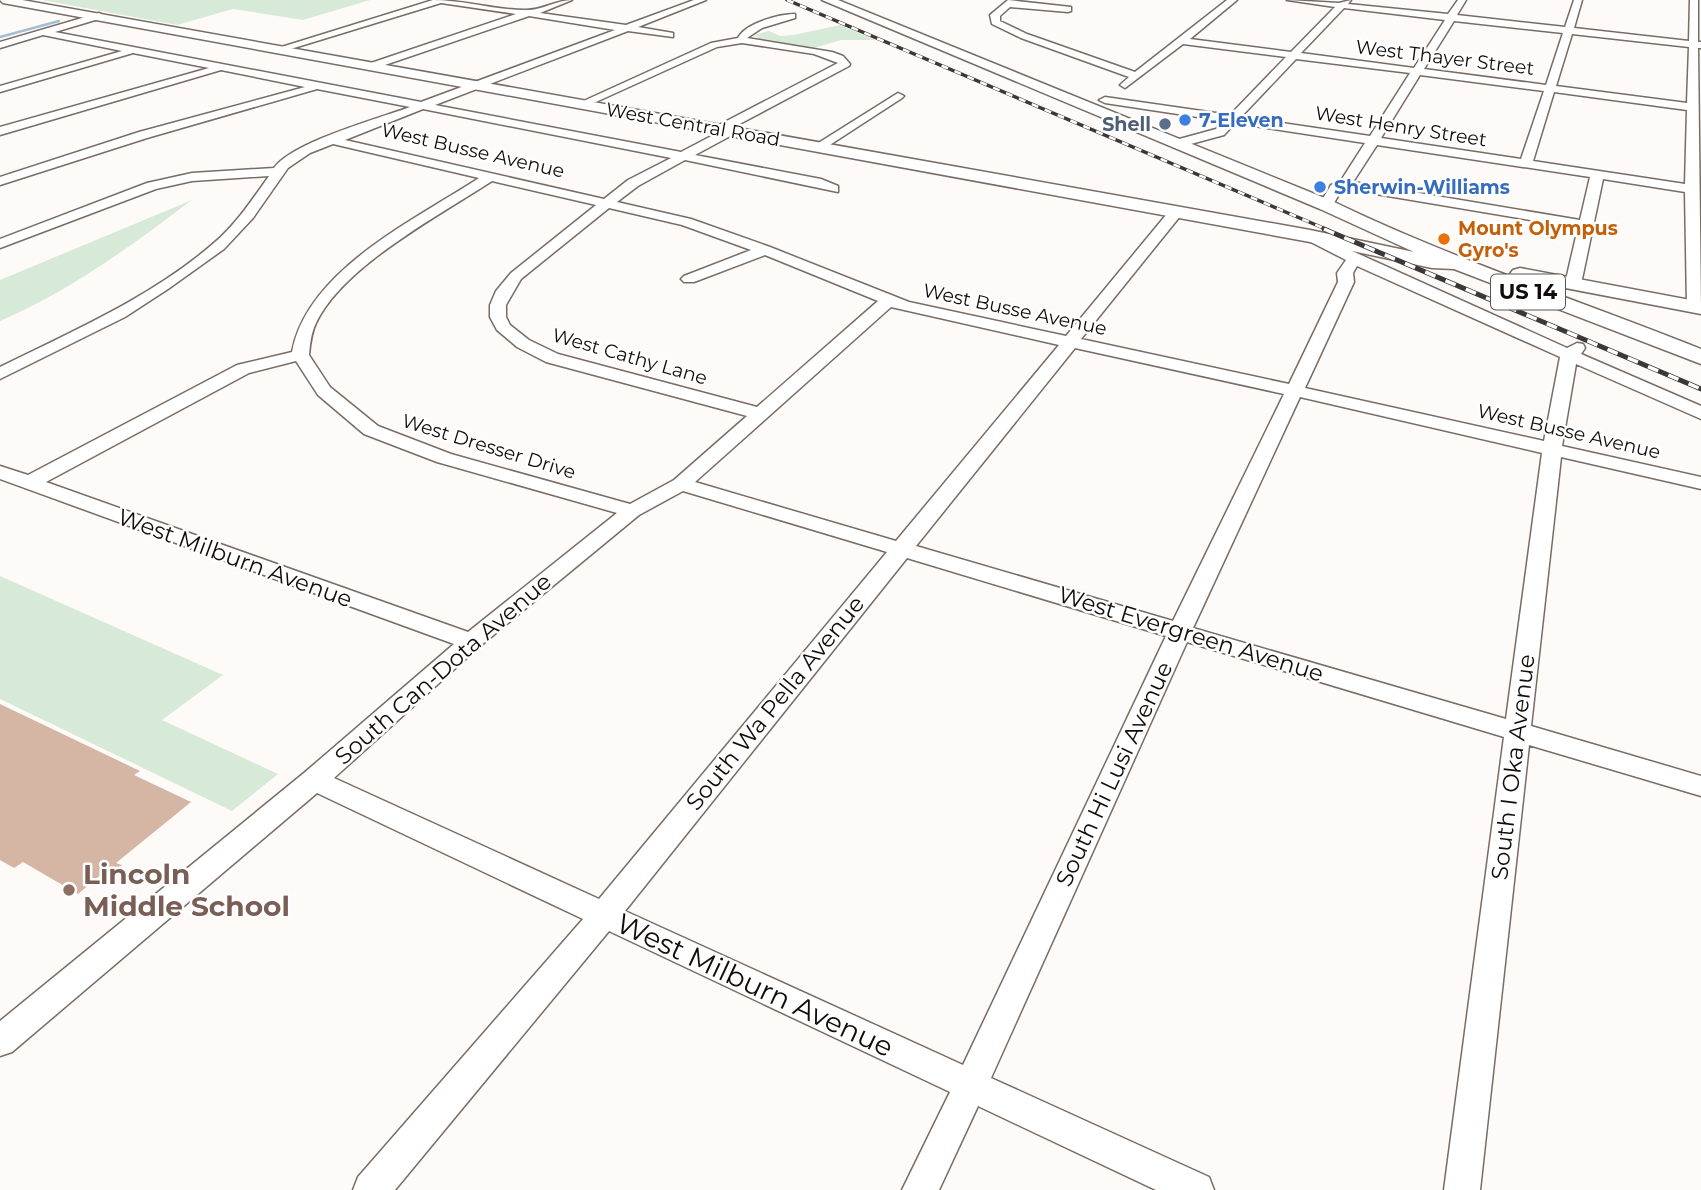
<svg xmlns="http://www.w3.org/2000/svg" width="1701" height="1190" viewBox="0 0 1701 1190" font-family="Montserrat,sans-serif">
<rect width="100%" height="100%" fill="#fdfaf8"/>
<!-- green -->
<path fill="#d7ead8" d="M42 0H370L303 20 233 9 177 25Z
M840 25 875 40H841L814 48 765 42 754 35 769 31 780 36 793 35Z
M192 200C131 246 70 291 0 321V280Z
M0 576 223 675 162 720 278 774 232 811 0 699Z"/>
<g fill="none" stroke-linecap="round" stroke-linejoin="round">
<!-- stream -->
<path stroke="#a0bed4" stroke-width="2.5" d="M0 37 59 21"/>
</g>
<!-- building -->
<path fill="#d5b5a3" d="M0 704 140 771 134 775 191 802 116 863 122 865 109 876 103 873 78 894 23 862 14 868 0 860Z"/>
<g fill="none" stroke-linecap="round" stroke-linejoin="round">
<!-- minor casing -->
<g stroke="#796c64" stroke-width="3">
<path id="minor" d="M433 0C464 0 494 10 525 10 541 11 556 0 572 0L540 13 626 25 694 0H706L638 27 673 33V37L628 31 435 105 681 152 719 132 715 129 717 126 838 63 814 54 742 43 717 47 587 106 577 104 711 43 738 38C745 23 780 14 795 14V18L762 28 747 38 832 52 843 56 850 64 849 66 732 128 736 131 734 134 695 155 821 179 838 186V192L685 160 638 186 617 202 691 219 770 247 909 302 1066 336 1171 209H1181V215L1081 339 1289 384 1338 282 1337 273 1346 260 1305 239 1303 236 1310 232 1567 348 1577 343 1583 344 1585 348 1581 354 1701 406V419L1576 364 1562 446 1701 477V489L1561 457 1531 726 1701 776V796L1529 745 1480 1190H1444L1504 737 1187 642 991 1078 1209 1177 1214 1190H1156L978 1106 939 1190H902L950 1092 609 931 395 1190H353L358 1177 583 919 317 793 12 1052 0 1056V1021L304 773 454 644 0 479V466L28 475 237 365 292 352C307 270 415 220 479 178L333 144 310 153 288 168 253 218 224 249 168 289 125 317 0 379V367C73 331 152 297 214 243 236 224 252 200 269 176L192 181 156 189 0 248V239L147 183 192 173 274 168C293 142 377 119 410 107L317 89 147 138 0 185V177L139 132 305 87 221 70 0 135V127L209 68 133 53 0 92V86L122 51 43 35 0 48V42L99 13 104 16 102 18 55 32 421 102 615 30 529 16 376 68H368V64L516 14 441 3 284 51 275 49ZM423 109 671 158 628 180 604 199 345 140ZM492 181 596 205 511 273 496 291 490 305V317L497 330 517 347 546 362 747 416 674 480 630 504 451 454 378 426 330 387 309 355C310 344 311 333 316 323 343 266 440 215 492 181ZM609 208 682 225 751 250 684 276 681 279 684 282H694L765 255 878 301 757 407 558 354 529 340 510 325 506 317V305L521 279ZM1357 266 1560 357 1544 441 1305 388 1354 282 1353 273ZM891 307 1059 345 896 541 695 482ZM1075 348 1284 394 1173 621 916 546ZM296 361 318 395 364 434 437 462 617 513 468 632 46 482 249 373ZM1300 397 1542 453 1506 719 1193 628ZM683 491 887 552 599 899 334 778 479 647 639 515ZM907 558 1166 636 963 1065 625 911Z
M1008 0 1071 7V11L1068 12 1010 7 1000 16V21L1027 34 1135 72 1227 0H1237L1190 39 1291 52 1335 7 1287 0 1339 3 1351 0 1348 4 1448 14 1458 0H1466L1457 15 1565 27 1574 0H1582L1574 28 1689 41 1690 0H1698V42H1701V48H1698L1701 310 1695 312 1687 307 1685 192 1603 179 1581 284 1578 287H1568L1565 284 1578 228 1346 189 1341 191 1331 208H1321L1319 205 1331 185 1340 182 1365 143 1235 123 1224 135 1176 148 1170 144 1172 141 1216 129 1224 121 1105 103 1099 100 1105 97 1230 115 1286 57 1183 44 1125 88 1120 85 1129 77 1021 38 992 24 990 15ZM1344 8 1445 20 1414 68 1301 53ZM1454 21 1563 33 1546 85 1424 69ZM1572 34 1689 47 1687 103 1556 86ZM1296 59 1410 73 1370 136 1241 117ZM1420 75 1544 91 1521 159 1381 138ZM1554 92 1687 110 1685 184 1533 161ZM1377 145 1590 177 1580 220 1353 182Z
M898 93 904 96 902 98 822 150 812 147Z"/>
</g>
<!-- major casing -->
<g stroke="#796c64" stroke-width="3">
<path id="major" d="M0 0H22L1310 230 1414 252 1320 209 822 0H838L1332 201C1452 259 1578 300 1701 349V364L1454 269 1432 268 1310 242 3 3Z
M1520 268 1701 302V314L1513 278 1510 274 1513 270Z"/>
</g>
<!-- minor -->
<use href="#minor" fill="#fff" fill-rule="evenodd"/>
<!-- major -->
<use href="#major" fill="#fff" fill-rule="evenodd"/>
<!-- rail-far1 casing -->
<g stroke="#3d3836" stroke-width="3.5">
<path id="rail-far1" d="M787 0 1328 230"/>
</g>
<!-- rail casing -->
<g stroke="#3d3836" stroke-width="5">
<path id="rail" d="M1324 229 1701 389"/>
</g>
<!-- rail-far1 -->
<use href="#rail-far1" stroke="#fff" stroke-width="2.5" stroke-dasharray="7" stroke-linecap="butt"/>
<!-- rail -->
<use href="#rail" stroke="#fff" stroke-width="3.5" stroke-dasharray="11" stroke-linecap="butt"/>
</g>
<!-- markers -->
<g fill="#3f7fe0" stroke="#fff" stroke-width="2.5">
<circle cx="1185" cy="120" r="7"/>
<circle cx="1320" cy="187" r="7"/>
</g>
<circle fill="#5c6f8a" stroke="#fff" stroke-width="2.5" cx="1165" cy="124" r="7"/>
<circle fill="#e8710a" stroke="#fff" stroke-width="2.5" cx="1444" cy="239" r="7"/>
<circle fill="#8d6e63" stroke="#fff" stroke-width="2.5" cx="69" cy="890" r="7"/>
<g text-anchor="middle" stroke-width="5" stroke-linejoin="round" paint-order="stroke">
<!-- far-street labels -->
<g font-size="19" fill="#110c09" stroke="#fff">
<text transform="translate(1445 57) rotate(7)" y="7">West Thayer Street</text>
<text transform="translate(693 124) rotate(10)" y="7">West Central Road</text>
<text transform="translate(1401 126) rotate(9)" y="7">West Henry Street</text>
<text transform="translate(473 150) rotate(13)" y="7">West Busse Avenue</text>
<text transform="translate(1015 309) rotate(12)" y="7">West Busse Avenue</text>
<text transform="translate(630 356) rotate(16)" y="7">West Cathy Lane</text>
<text transform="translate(1569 431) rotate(13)" y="7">West Busse Avenue</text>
<text transform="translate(489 446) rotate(17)" y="7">West Dresser Drive</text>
</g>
<!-- far-shop labels -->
<g font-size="19" font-weight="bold" fill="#366cbe" stroke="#fff" text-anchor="start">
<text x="1199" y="127">7-Eleven</text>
<text x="1334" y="194">Sherwin-Williams</text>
</g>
<!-- far-service labels -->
<g font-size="19" font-weight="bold" fill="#4e5e75" stroke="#fff" text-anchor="end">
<text x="1151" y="131">Shell</text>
</g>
<!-- far-food labels -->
<g font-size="19" font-weight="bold" fill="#c56008" stroke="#fff" text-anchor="start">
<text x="1458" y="235">Mount Olympus<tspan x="1458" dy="22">Gyro's</tspan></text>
</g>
<!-- shield labels -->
<rect fill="#fff" stroke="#585553" stroke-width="2" x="1491" y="274.5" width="74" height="35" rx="5"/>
<g font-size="21" font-weight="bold" fill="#110c09">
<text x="1528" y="299">US 14</text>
</g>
<!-- street labels -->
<g font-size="23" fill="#110c09" stroke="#fff">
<text transform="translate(235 558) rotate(20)" y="8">West Milburn Avenue</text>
<text transform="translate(1191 634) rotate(17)" y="8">West Evergreen Avenue</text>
<text transform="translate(443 669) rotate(-41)" y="8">South Can-Dota Avenue</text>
<text transform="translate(775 703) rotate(-51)" y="8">South Wa Pella Avenue</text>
<text transform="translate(1513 767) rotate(-83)" y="8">South I Oka Avenue</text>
<text transform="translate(1114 774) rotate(-65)" y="8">South Hi Lusi Avenue</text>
</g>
<!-- near-education labels -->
<g font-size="28" font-weight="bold" fill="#785e54" stroke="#fff" text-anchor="start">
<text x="83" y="884">Lincoln<tspan x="83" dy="32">Middle School</tspan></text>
</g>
<!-- near-street labels -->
<g font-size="28" fill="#110c09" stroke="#fff">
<text transform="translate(755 985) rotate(25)" y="10">West Milburn Avenue</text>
</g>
</g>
</svg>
